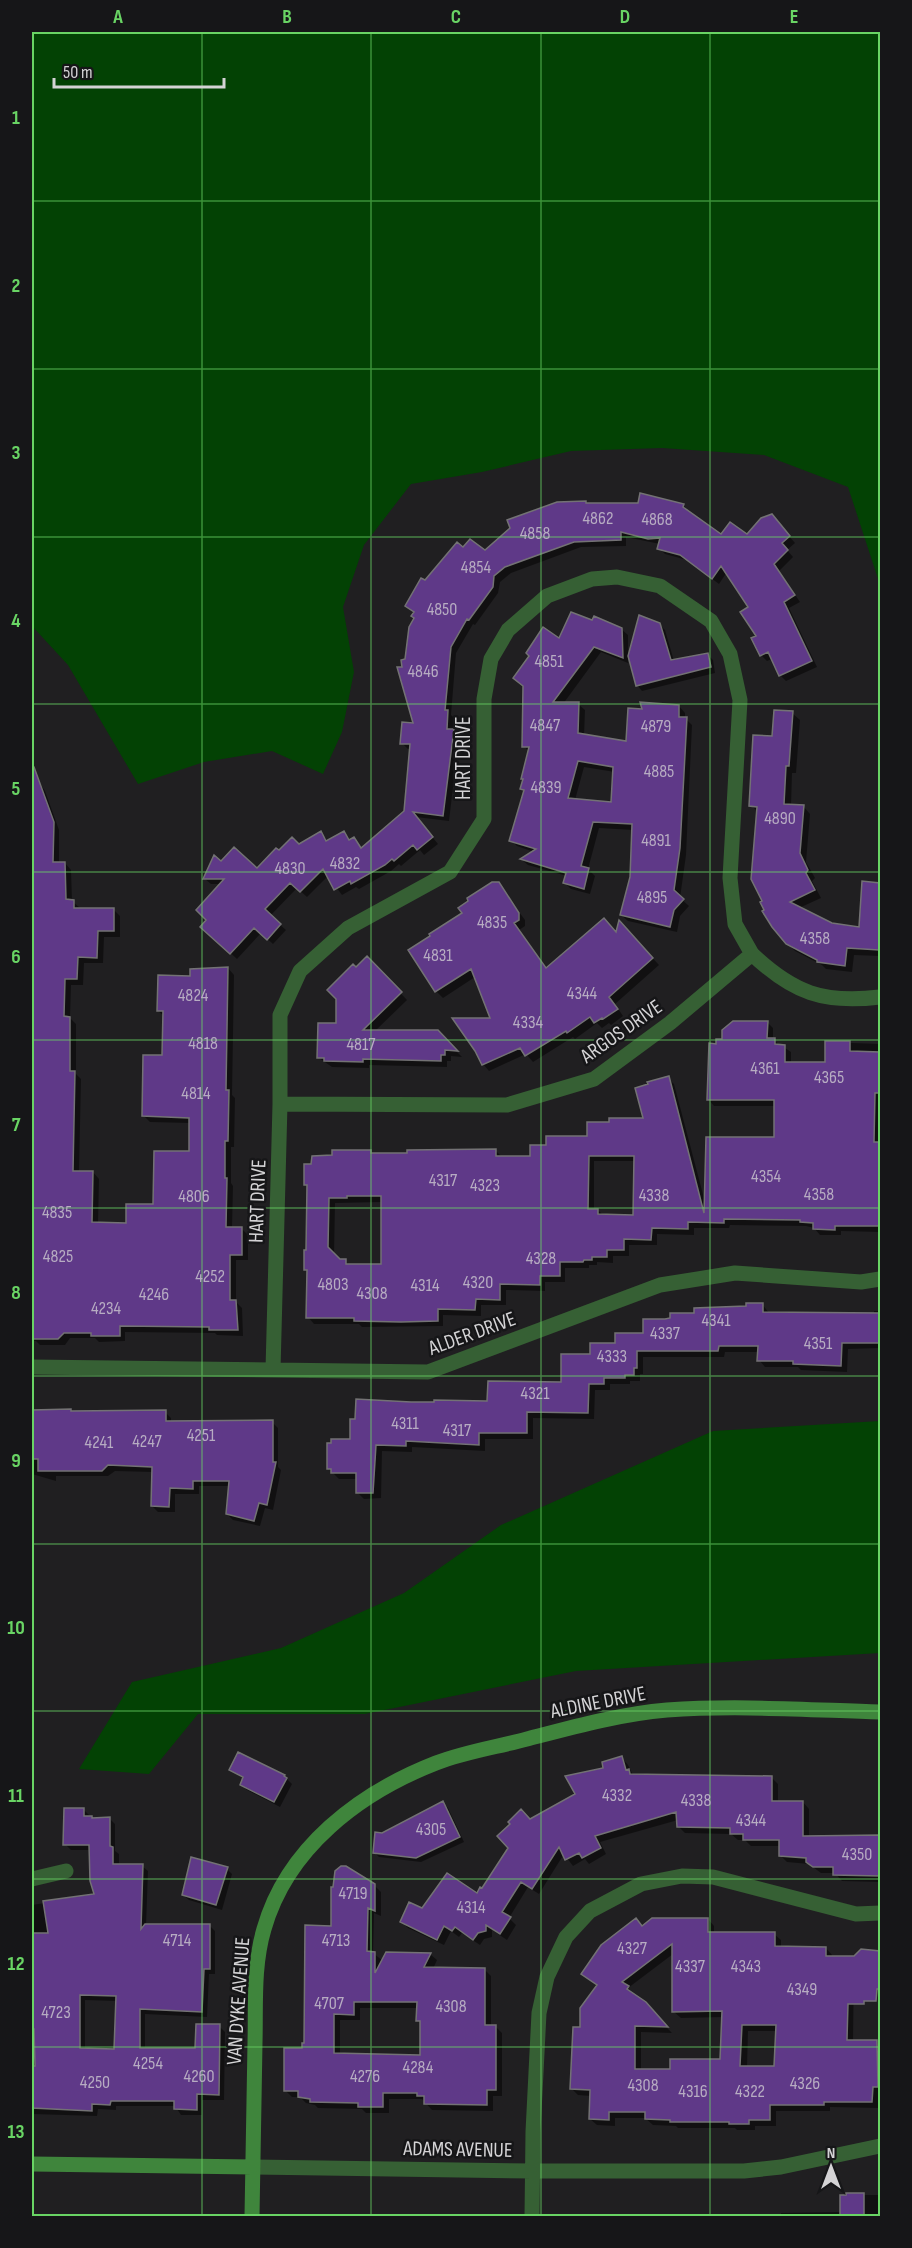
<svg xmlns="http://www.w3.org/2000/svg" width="912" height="2248" viewBox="0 0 912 2248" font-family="'Sofia Sans Condensed',sans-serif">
<rect width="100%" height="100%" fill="#201f21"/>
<!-- grass -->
<path fill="#034204" d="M32 32H880V585L848 487 764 455 662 448 571 451 482 472 411 484 364 545 343 607 354 672 342 732 323 774 272 751 204 762 138 784 68 665 32 626Z
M880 1421V1653L576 1671 365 1714H198L149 1774 79 1769 132 1682 281 1648 404 1593 501 1525 713 1431Z"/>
<!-- shadow -->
<path fill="#0007" fill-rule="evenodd" d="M586 502 588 505H683L689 513 721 536H747L777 522 795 543 787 550 793 557 779 571 800 602 789 608 817 667 786 681 780 675 772 659 767 661 761 655 750 607 727 572 719 584 687 560 665 554 659 548 660 544 626 537V546L581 547 511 573 500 582 498 593 475 625 473 624 456 653 451 715 454 718 453 730 459 737 449 821 416 817 438 844 424 855 420 850 401 866 399 864 391 871 359 889 356 887 342 895 328 876 307 897 297 888 270 916 286 930 273 944 261 933 237 959 208 932V920L222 884H211L205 879 221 863 257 870 279 852 299 845 320 833 328 841 344 833 351 841 354 839 362 849 405 812 411 749H408L402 743 415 725 404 668 415 618V613L407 606 425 582 464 549 485 552Z
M593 622 621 629 628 635V663L601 652 563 704H578L585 710 584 736 627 743 679 706 685 713V718L692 725 686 855 680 898 689 906 680 916 677 932 628 921 621 915 632 877 633 830 599 828 588 869 595 876 590 894 571 889 565 883 567 876 528 865 522 860 534 852 517 846 511 840 525 791 522 788 529 752 524 746 560 640ZM584 767 615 772 613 803 575 800Z
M660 625 665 630 674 661 707 654 713 660 715 673 642 691 637 685Z
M792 713 800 720 796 773H792L791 806H803L810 814 806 862 815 878 812 881 821 898 799 908 832 924 860 928 863 883 880 884V956L854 955 852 972 826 969 822 965 795 951 787 943 764 902 758 812 751 805 773 738Z
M32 771 45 791 59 830V863H65L71 870 72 901 80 908 114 910 120 916V937H104L103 963H84L83 985H71L70 1018 76 1024V1074L81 1079 79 1172H93L99 1179 98 1224H128L155 1205 190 1152V1123L150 1122 143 1115 164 1056 165 1017 158 1011 191 977 228 968 234 975 232 1095 235 1098 234 1147H231V1183L233 1186 232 1228H241L248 1235V1260H236V1302L242 1308 243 1336 217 1335 215 1333 125 1332V1341L99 1342 95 1338H70L65 1345H40L36 1341H32Z
M498 884 525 920V926L519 930 547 969 617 935 620 923 659 965 615 1004 623 1016 611 1025 609 1023 602 1028 597 1023 575 1039 573 1037 533 1062 526 1054 489 1071 483 1064 492 1020 475 977 443 998 436 991 410 951 464 914Z
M367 958 407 1000 374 1032H437L462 1057 451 1056V1061H447V1067L369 1065V1068L332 1067 319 1058 337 1025 356 969Z
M767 1022 773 1028V1040L791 1052V1063H826V1042L880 1044V1232L841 1231V1235H820L814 1228 806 1226 730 1225 729 1228H694V1235L657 1234V1245H629V1256H613V1263L597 1262V1265H589V1268H565V1282H545V1291L506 1290V1305H481V1316L443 1315V1326L362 1327 359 1324H314L308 1317V1272L305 1269 309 1188 305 1184 370 1151 374 1155 495 1150 501 1156 532 1158 547 1147 588 1137 645 1119 668 1078 674 1084 705 1202 776 1139V1106H714L708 1099 717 1045 723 1040ZM594 1161H635V1217L603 1215 598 1210H594ZM382 1202V1266H350L345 1261H340L334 1255 335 1203Z
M762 1304 769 1313 874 1314V1311H880V1348L848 1349 847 1372 801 1370 798 1367H765L759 1360V1352H725L724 1357H643V1374H640V1381H630V1384H610V1390H595L594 1419 533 1418V1439H485V1451L412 1447V1452L382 1451 381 1498 364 1499 357 1492V1479H339L329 1469 351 1441 411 1403 489 1402 562 1384 591 1356 645 1334 665 1321Z
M32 1410 71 1411 73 1413 165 1412 171 1418V1422H272L278 1428V1467L281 1470 273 1510 265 1508 260 1526 233 1520 227 1514 230 1486H199V1494H175V1512H158L152 1506 153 1472 115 1471 108 1476H56V1481L32 1474Z
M622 1758 628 1765 633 1775 771 1777 778 1784V1802H803L809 1809V1837L880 1836V1882L842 1881 835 1873H821L809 1864 787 1862 781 1856V1846H751L745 1840H738L731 1834 685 1833 678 1826V1820L600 1842 606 1854 589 1864 585 1859 573 1866 564 1854 539 1894 528 1887 509 1918 516 1925 507 1940 492 1930V1937L484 1939 480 1945 462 1933 459 1937 451 1931 444 1945 408 1928 402 1922 423 1910 477 1895 483 1890 530 1821 577 1795 605 1769Z
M231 1770 284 1776 292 1784 280 1807 247 1790 241 1785 244 1779Z
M443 1803 448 1808 464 1842 421 1862 379 1857 374 1852 383 1834Z
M84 1810 93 1819 109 1818 115 1824V1851L119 1854V1866H142L148 1871 146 1926 209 1925 215 1931V1974H209L207 2017 145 2014V2049H197L219 2026 225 2032 224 2100H202V2115H181L175 2106H116V2110L98 2109 97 2116 32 2114V1905L96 1895 91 1850H71L65 1844ZM85 2000 117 2001 115 2050 85 2049Z
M227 1869 232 1874 222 1910 189 1900 183 1895Z
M374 1885 381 1892V1916L374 1913 373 1953 383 1961 430 1954 437 1960 433 1969 485 1970 491 1976V2026L496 2027 502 2033V2096H493V2111L432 2110 422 2099H389V2113H366L362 2109 318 2108 315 2105 306 2103 300 2097H292L285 2090 305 2044 332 1927ZM360 2008H418V2020L421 2023V2057L340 2054V2020H360Z
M708 1919 714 1926V1933L774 1934 781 1940V1948H826L832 1955V1958L854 1964 853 2042H880V2097L878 2108 830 2107V2111H776V2126H755V2130H737L735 2128H678L676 2126 653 2125 645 2118H615V2126L597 2125 590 2119 591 2096 578 2095 571 2088 582 2028 598 1986 583 1974 643 1927ZM673 1954 674 2012 681 2018 723 2017 721 2061 672 2070H641V2032L672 2033 628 1988ZM748 2031H777L776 2067H747Z
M874 1952H880V2003Z
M848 2195H880V2216H781V2213L841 2212Z"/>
<!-- building -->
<path fill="#5f3988" stroke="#737274" stroke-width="1.5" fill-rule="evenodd" d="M640 493 684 504 683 507 721 534 730 522 747 534 761 518 772 514 790 536 782 543 788 550 774 564 795 595 784 602 812 661 779 676 768 652 760 656 751 638 756 636 740 612 748 607 721 566 712 579 680 555 657 549 660 538 648 539 621 532V540L574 542 505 567 494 576 493 587 469 620 467 619 451 647 445 710H448L447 729H454L443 816 413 812 433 837 417 850 413 845 394 861 392 859 385 865 351 884 350 881 334 890 323 869 300 892 290 883 265 909 281 924 267 940 254 928 230 954 200 927 206 920 196 910 224 879H203L214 855 221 861 234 847 257 868 276 848 279 850 292 837 299 844 321 831 326 841 344 831 349 840 354 837 361 848 404 811 410 744H400L402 722 413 723 397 667H402L401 660 405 659 409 627 414 618 411 616 414 612 405 606 421 578 425 580 457 542 463 547 470 539 485 550 510 528 507 520 557 502 586 501V503H638Z
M571 612 592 620 594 616 622 628 623 658 594 647 553 702H579L578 733 626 741 628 708 642 709 640 702 679 705V717H687L680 848 674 890 684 899 674 910 670 927 620 915 630 877 632 824 593 822 581 866 589 868 584 889 563 883 566 873 520 859 536 849 509 841 524 790 520 789 523 779H521L529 747H522L523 686 513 678 529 656 526 653 543 627 559 638ZM578 761 613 767 611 802 568 798Z
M639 615 660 623 671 660 708 653 711 667 636 686 628 656Z
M774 710 793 711 789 766H786L784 804 804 805 800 853 808 870 806 873 815 890 790 902 832 923 859 927 862 881 880 883V937L879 950 847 948 845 966 817 962V960L786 944 772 927 762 911 764 910 760 902 762 901 751 879 757 807 749 806 753 735 772 736Z
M32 767H34L54 822 53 862H65L66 899 74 900V908H114V931H98L97 958 78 957 77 979H65L64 1016 70 1017V1071H75L73 1171H93L92 1222 126 1223V1204H153L154 1151H189V1118L142 1116 143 1055H162L163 1011H157L158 975 190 976V969L228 967 226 1090H229L228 1141H225V1178H227L226 1227H242V1255H230V1300H236L238 1330H209V1327L120 1326V1336H91V1333H64L58 1339H32Z
M492 882H499L519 913V920L514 923 546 968 604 918 616 932 619 920 653 958 609 997 618 1009 603 1019 602 1018 594 1023 590 1017 567 1033 566 1031 525 1056 520 1048 482 1065 475 1051 452 1018H490L471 969 435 992 408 950 430 936 429 934 462 913 458 908 468 901 467 898Z
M367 956 402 992 363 1030H438L458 1051 445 1050V1055H441V1061L363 1059V1062L324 1061V1058H317L318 1023H336V999L327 990 353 964 356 967Z
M733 1021H768L767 1038H775V1044L785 1045V1062H825V1041H850V1051L880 1052V1093H875L874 1142H880V1226H835V1230L813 1229V1223L800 1222V1220L724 1219V1223L688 1222V1229L652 1228 651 1240 624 1239V1250H607V1257H592V1260H584L583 1262H560V1276H540V1285L500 1284V1300L476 1299 475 1310 438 1309V1321L401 1322 354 1321V1318H306L307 1270H304V1250H306L307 1185H304V1164H311L312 1156 332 1155V1150H371V1153H407V1150L496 1149V1156H530V1145H546V1136H587V1122H609V1118H643L635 1088 648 1084 647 1082 669 1076 704 1213 706 1137H774V1100H707L709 1043 716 1044V1039H722V1030ZM589 1156H634L633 1215 598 1214V1209H588ZM347 1196H381V1264H346V1259H340L328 1247 329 1198H347Z
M746 1303H763V1312L880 1313V1343H842L841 1366 793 1364V1361H757L758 1346H719L718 1351H637V1368H634V1375H625V1378H604V1384H589L588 1413 527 1412V1433H479V1445L406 1441V1446L376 1445 373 1493H356V1473H331V1469H327V1443H331V1439H350V1419H355L356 1399 411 1402H434V1400L487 1401 488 1381 561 1382V1354H590V1343H615V1333H643V1319H665L670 1318V1313H694V1308L746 1306Z
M71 1409V1411L166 1410V1421L273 1420V1462H276L267 1505 259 1503 254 1521 226 1514 229 1481H193V1489L170 1488 169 1507 151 1506 152 1467 108 1465 102 1471H38V1459H32V1410Z
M238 1752 285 1775 284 1776 287 1778 274 1802 240 1785 243 1777 229 1770Z
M622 1756 626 1770 629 1769 630 1774 772 1776V1801H803V1836L880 1835V1876L833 1875V1867H813L806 1862V1858L779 1856V1840H743V1834H730V1828L677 1827 676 1812 595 1836 601 1848 582 1858 579 1853 565 1860 559 1847 532 1889 521 1882 502 1912 511 1917 500 1934 486 1925V1931L478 1933 473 1940 455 1927 452 1931 444 1926 437 1940 400 1922 409 1902 422 1908 447 1873 477 1893 480 1887 482 1888 508 1848 497 1836 510 1824 508 1822 521 1809 530 1819 575 1794 565 1776 603 1768 602 1762Z
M443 1801 460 1837 416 1858 373 1853 375 1832 382 1833Z
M64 1808H84V1816H92V1818L110 1817V1846L113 1847V1864H143L141 1929 145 1924H210V1969H204L202 2012 140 2009V2048H195L196 2024H220L219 2095 197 2094V2110L174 2109V2101H111L110 2105 92 2104V2111L32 2108V2066H35L34 2029H32V1933H48L43 1901 94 1894 90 1881 89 1845H63ZM80 1995 116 1996 114 2049 80 2048Z
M191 1857 228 1867 216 1905 182 1895Z
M341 1866H346L375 1884V1911L368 1908 367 1951 375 1952V1973L386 1952 431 1953 424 1967 485 1968V2025H496V2090H487V2105L424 2104V2096H417V2093H383V2107H358V2103L310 2102V2099L298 2097V2091H284V2048H302V2043H304L305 1925 331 1926V1887H333L335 1871ZM354 2002H417L416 2021H420V2055L334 2053V2014L354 2015Z
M636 1918 642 1926 652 1918H708V1932H775V1946L826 1947V1956H854L861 1949 880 1951 879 1989H877L876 2001H864V2004H848L847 2040H877L878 2087H873L872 2102H824V2105H770V2120H749V2124H729V2122H670V2120L645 2119V2112H609V2120L589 2119 590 2090 570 2089 573 2027H580V2008L597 1985 581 1974 601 1945ZM672 1944V2012L722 2011 720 2059H670V2069H635V2026L668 2027 646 2002 627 1989 629 1986 622 1982ZM742 2025H776L774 2066H740Z
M846 2193H864V2217H840V2195H846Z"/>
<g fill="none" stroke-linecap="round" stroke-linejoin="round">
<!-- street -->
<path stroke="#366034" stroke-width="15" d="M280 1104 507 1105 594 1079 670 1023 752 954C793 993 824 1004 880 997
M32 1367 428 1372 660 1285 735 1273 861 1282 880 1279
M273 1370 280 1104V1015L300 971 348 928 450 872 484 819V699L491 659 508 630 547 596 592 579 617 577 660 586 711 621 730 654 740 700 730 878 735 924 752 954
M32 1879 66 1871
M253 2167 533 2171H744L781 2167 880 2146
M532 2216 533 2132 539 2013 547 1977 566 1937 590 1911 641 1884 682 1876 713 1877 856 1914 880 1913"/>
<!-- secondary -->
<path stroke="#3f853c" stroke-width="15" d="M32 2164 253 2167
M252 2216C253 2159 254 2101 255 2043 256 2006 253 1966 264 1929 287 1848 359 1793 436 1763 464 1752 497 1747 527 1739 573 1727 620 1714 667 1710 738 1705 810 1710 880 1712"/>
</g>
<!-- grid -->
<path fill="none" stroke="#69d464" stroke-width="1.5" stroke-opacity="0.55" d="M202 32V2216M371 32V2216M541 32V2216M710 32V2216M32 201H880M32 369H880M32 537H880M32 704H880M32 872H880M32 1040H880M32 1208H880M32 1376H880M32 1544H880M32 1711H880M32 1879H880M32 2047H880"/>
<g text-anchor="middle" stroke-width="5" stroke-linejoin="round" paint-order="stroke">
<!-- number labels -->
<g font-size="18" fill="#b7acc2">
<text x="598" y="524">4862</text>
<text x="657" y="525">4868</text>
<text x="535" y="539">4858</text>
<text x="476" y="573">4854</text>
<text x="442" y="615">4850</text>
<text x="549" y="667">4851</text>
<text x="423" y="677">4846</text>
<text x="545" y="731">4847</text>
<text x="656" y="732">4879</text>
<text x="659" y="777">4885</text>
<text x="546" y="793">4839</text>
<text x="780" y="824">4890</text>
<text x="656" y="846">4891</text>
<text x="345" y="869">4832</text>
<text x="290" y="874">4830</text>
<text x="652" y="903">4895</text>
<text x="492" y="928">4835</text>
<text x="815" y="944">4358</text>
<text x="438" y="961">4831</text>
<text x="582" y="999">4344</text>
<text x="193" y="1001">4824</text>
<text x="528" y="1028">4334</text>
<text x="203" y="1049">4818</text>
<text x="361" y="1050">4817</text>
<text x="765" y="1074">4361</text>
<text x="829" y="1083">4365</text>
<text x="196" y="1099">4814</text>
<text x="766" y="1182">4354</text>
<text x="443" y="1186">4317</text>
<text x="485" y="1191">4323</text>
<text x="819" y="1200">4358</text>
<text x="654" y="1201">4338</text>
<text x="194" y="1202">4806</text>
<text x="57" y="1218">4835</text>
<text x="58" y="1262">4825</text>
<text x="541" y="1264">4328</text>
<text x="210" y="1282">4252</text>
<text x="478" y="1288">4320</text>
<text x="333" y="1290">4803</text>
<text x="425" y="1291">4314</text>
<text x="372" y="1299">4308</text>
<text x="154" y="1300">4246</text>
<text x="106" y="1314">4234</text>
<text x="716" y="1326">4341</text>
<text x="665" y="1339">4337</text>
<text x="818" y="1349">4351</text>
<text x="612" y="1362">4333</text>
<text x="535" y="1399">4321</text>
<text x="405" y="1429">4311</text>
<text x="457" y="1436">4317</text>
<text x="201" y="1441">4251</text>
<text x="147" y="1447">4247</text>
<text x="99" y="1448">4241</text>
<text x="617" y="1801">4332</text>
<text x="696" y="1806">4338</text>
<text x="751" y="1826">4344</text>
<text x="431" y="1835">4305</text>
<text x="857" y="1860">4350</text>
<text x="353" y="1899">4719</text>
<text x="471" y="1913">4314</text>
<text x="177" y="1946">4714</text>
<text x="336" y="1946">4713</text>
<text x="632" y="1954">4327</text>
<text x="690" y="1972">4337</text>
<text x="746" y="1972">4343</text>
<text x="802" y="1995">4349</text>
<text x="329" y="2009">4707</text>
<text x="451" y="2012">4308</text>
<text x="56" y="2018">4723</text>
<text x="148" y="2069">4254</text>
<text x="418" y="2073">4284</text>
<text x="199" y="2082">4260</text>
<text x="365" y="2082">4276</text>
<text x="95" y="2088">4250</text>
<text x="805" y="2089">4326</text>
<text x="643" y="2091">4308</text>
<text x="693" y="2097">4316</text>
<text x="750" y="2097">4322</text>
</g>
<!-- street labels -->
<g font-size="21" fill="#d4d3d5" stroke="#161618">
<text transform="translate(463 758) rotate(-90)" y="7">HART DRIVE</text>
<text transform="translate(621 1031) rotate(-35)" y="7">ARGOS DRIVE</text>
<text transform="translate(257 1201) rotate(-88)" y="7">HART DRIVE</text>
<text transform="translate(472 1333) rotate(-20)" y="7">ALDER DRIVE</text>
<text transform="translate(598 1702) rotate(-11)" y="7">ALDINE DRIVE</text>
<text transform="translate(238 2001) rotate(-86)" y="7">VAN DYKE AVENUE</text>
<text transform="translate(458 2149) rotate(1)" y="7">ADAMS AVENUE</text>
</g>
</g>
<!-- border -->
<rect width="912" height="2248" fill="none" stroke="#161618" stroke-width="66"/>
<!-- north arrow -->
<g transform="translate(831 2167)" stroke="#161618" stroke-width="4.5" paint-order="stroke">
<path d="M0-4.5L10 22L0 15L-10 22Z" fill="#d4d3d5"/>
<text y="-9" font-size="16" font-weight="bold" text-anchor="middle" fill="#d4d3d5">N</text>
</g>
<!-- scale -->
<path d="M54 78v9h170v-9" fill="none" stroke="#d4d3d5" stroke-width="3"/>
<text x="63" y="78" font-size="18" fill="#d4d3d5" stroke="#161618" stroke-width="4.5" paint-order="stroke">50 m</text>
<rect x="33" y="33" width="846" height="2182" fill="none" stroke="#69d464" stroke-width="2"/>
<g font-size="20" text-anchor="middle" font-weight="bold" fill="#69d464">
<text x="118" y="23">A</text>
<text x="287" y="23">B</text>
<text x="456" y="23">C</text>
<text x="625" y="23">D</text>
<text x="794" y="23">E</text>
<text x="16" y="124">1</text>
<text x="16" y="292">2</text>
<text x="16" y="459">3</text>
<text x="16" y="627">4</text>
<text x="16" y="795">5</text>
<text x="16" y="963">6</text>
<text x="16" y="1131">7</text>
<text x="16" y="1299">8</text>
<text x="16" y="1467">9</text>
<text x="16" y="1634">10</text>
<text x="16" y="1802">11</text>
<text x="16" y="1970">12</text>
<text x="16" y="2138">13</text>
</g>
</svg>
